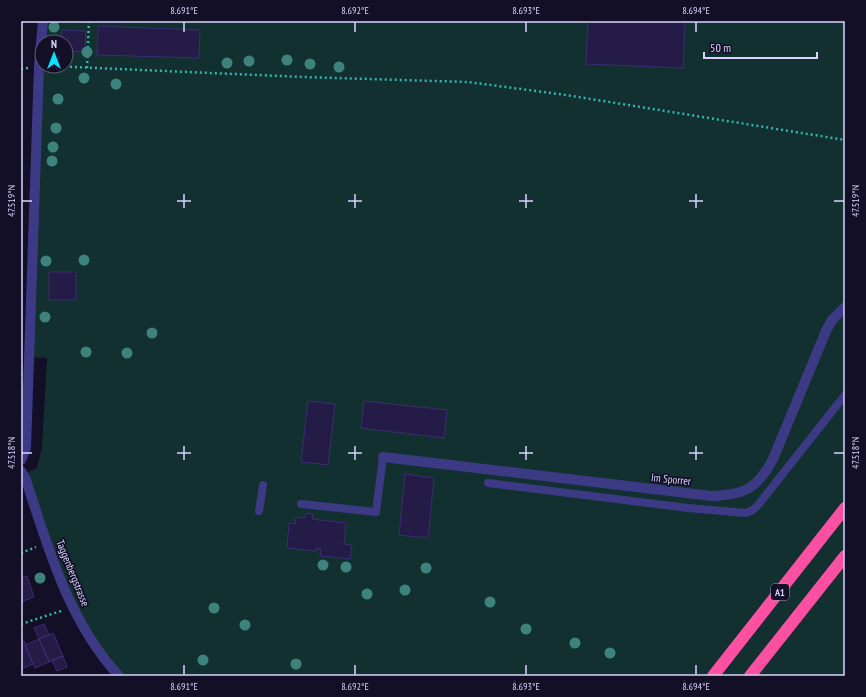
<svg xmlns="http://www.w3.org/2000/svg" width="866" height="697" viewBox="0 0 866 697" font-family="'PT Sans Narrow',sans-serif">
<rect width="100%" height="100%" fill="#130f26"/>
<!-- green -->
<path fill="#12302f" fill-rule="evenodd" d="M43 21H845V676H119L100 653 73 607 59 576 23 474 37 468 42 447 47 358 30 357 39 66ZM42 42H66V66H42Z"/>
<!-- building -->
<path fill="#241b47" stroke="#3b2d73" d="M588 21H685L683 68 586 64Z
M98 26 200 30 199 58 97 55Z
M62 30 86 31 85 52 66 51V42H61Z
M49 272H76V300H49Z
M308 401 335 404 328 465 301 462Z
M364 401 447 410 444 438 361 428Z
M405 474 434 478 428 538 399 535Z
M306 513 313 514 312 519 346 523 344 544 352 545 350 559 320 556 321 549 316 548 315 551 287 548 289 523 295 524 296 517 305 518Z
M27 576 34 597 21 602V578Z
M44 624 49 635 39 639 34 628Z
M53 633 63 656 49 662 39 639Z
M39 639 49 662 35 668 25 645Z
M24 641 33 664 21 669V643Z
M63 656 67 667 57 671 52 660Z"/>
<g fill="none" stroke-linecap="round" stroke-linejoin="round">
<!-- path -->
<path stroke="#2fb8b0" stroke-width="2.5" stroke-dasharray="2 3" stroke-linecap="butt" d="M50 66 303 77 468 82 566 95 845 140
M87 68 89 21
M21 69 28 68
M21 553 36 547
M21 624 61 611"/>
<!-- service -->
<path stroke="#3d3a85" stroke-width="8" d="M488 483 688 508 746 513 753 510 758 505 845 395
M301 504 376 512 383 457
M259 511 263 485"/>
<!-- minor -->
<path stroke="#3d3a85" stroke-width="10" d="M383 457 712 496C745 495 758 488 773 459L826 331 832 320 845 307
M21 460 26 448 39 66 43 21
M21 471 26 480C48 548 69 622 119 676"/>
<!-- motorway -->
<path stroke="#ff4fa3" stroke-width="12" d="M713 676 845 508
M750 676 845 556"/>
</g>
<!-- trees -->
<g fill="#3d827b">
<circle cx="54" cy="27" r="5.5"/>
<circle cx="87" cy="52" r="5.5"/>
<circle cx="287" cy="60" r="5.5"/>
<circle cx="249" cy="61" r="5.5"/>
<circle cx="227" cy="63" r="5.5"/>
<circle cx="310" cy="64" r="5.5"/>
<circle cx="339" cy="67" r="5.5"/>
<circle cx="84" cy="78" r="5.5"/>
<circle cx="116" cy="84" r="5.5"/>
<circle cx="58" cy="99" r="5.5"/>
<circle cx="56" cy="128" r="5.5"/>
<circle cx="53" cy="147" r="5.5"/>
<circle cx="52" cy="161" r="5.5"/>
<circle cx="84" cy="260" r="5.5"/>
<circle cx="46" cy="261" r="5.5"/>
<circle cx="45" cy="317" r="5.5"/>
<circle cx="152" cy="333" r="5.5"/>
<circle cx="86" cy="352" r="5.5"/>
<circle cx="127" cy="353" r="5.5"/>
<circle cx="323" cy="565" r="5.5"/>
<circle cx="346" cy="567" r="5.5"/>
<circle cx="426" cy="568" r="5.5"/>
<circle cx="40" cy="578" r="5.5"/>
<circle cx="405" cy="590" r="5.5"/>
<circle cx="367" cy="594" r="5.5"/>
<circle cx="490" cy="602" r="5.5"/>
<circle cx="214" cy="608" r="5.5"/>
<circle cx="245" cy="625" r="5.5"/>
<circle cx="526" cy="629" r="5.5"/>
<circle cx="575" cy="643" r="5.5"/>
<circle cx="610" cy="653" r="5.5"/>
<circle cx="203" cy="660" r="5.5"/>
<circle cx="296" cy="664" r="5.5"/>
</g>
<!-- ticks -->
<path fill="none" stroke="#d9d4ff" stroke-width="1.5" d="M184 22V32M355 22V32M526 22V32M696 22V32M184 194V208M355 194V208M526 194V208M696 194V208M22 201H32M177 201H191M348 201H362M519 201H533M689 201H703M834 201H844M184 446V460M355 446V460M526 446V460M696 446V460M22 453H32M177 453H191M348 453H362M519 453H533M689 453H703M834 453H844M184 665V675M355 665V675M526 665V675M696 665V675"/>
<g text-anchor="middle" stroke-width="3.5" stroke-linejoin="round" paint-order="stroke">
<!-- shield labels -->
<rect fill="#130f26" stroke="#9e99be" stroke-width="1" x="771" y="584" width="18" height="16" rx="3"/>
<g font-size="10" font-weight="bold" fill="#d9d4ff">
<text x="780" y="596">A1</text>
</g>
<!-- street labels -->
<g font-size="11" fill="#d9d4ff" stroke="#130f26">
<text transform="translate(671 479) rotate(6)" y="4">Im Sporrer</text>
<text transform="translate(73 573) rotate(68)" y="4">Taggenbergstrasse</text>
</g>
</g>
<!-- border -->
<rect width="866" height="697" fill="none" stroke="#130f26" stroke-width="44"/>
<!-- north arrow -->
<g transform="translate(54 54)"><circle r="19" fill="#130f26" stroke="#625e7d"/>
<path d="M0-3L7 15L0 10L-7 15Z" fill="#00e5ff"/>
<text y="-6" font-size="11" font-weight="bold" text-anchor="middle" fill="#d9d4ff">N</text>
</g>
<!-- scale -->
<path d="M704 52v6h113v-6" fill="none" stroke="#d9d4ff" stroke-width="2"/>
<text x="710" y="52" font-size="12" fill="#d9d4ff" stroke="#130f26" stroke-width="3" paint-order="stroke">50 m</text>
<rect x="22" y="22" width="822" height="653" fill="none" stroke="#d9d4ff" stroke-width="1.5"/>
<g font-size="10" text-anchor="middle" fill="#d9d4ff">
<text x="184" y="14">8.691°E</text>
<text x="355" y="14">8.692°E</text>
<text x="526" y="14">8.693°E</text>
<text x="696" y="14">8.694°E</text>
<text transform="translate(11 201) rotate(-90)" y="4">47.519°N</text>
<text transform="translate(855 201) rotate(-90)" y="4">47.519°N</text>
<text transform="translate(11 453) rotate(-90)" y="4">47.518°N</text>
<text transform="translate(855 453) rotate(-90)" y="4">47.518°N</text>
<text x="184" y="690">8.691°E</text>
<text x="355" y="690">8.692°E</text>
<text x="526" y="690">8.693°E</text>
<text x="696" y="690">8.694°E</text>
</g>
</svg>
